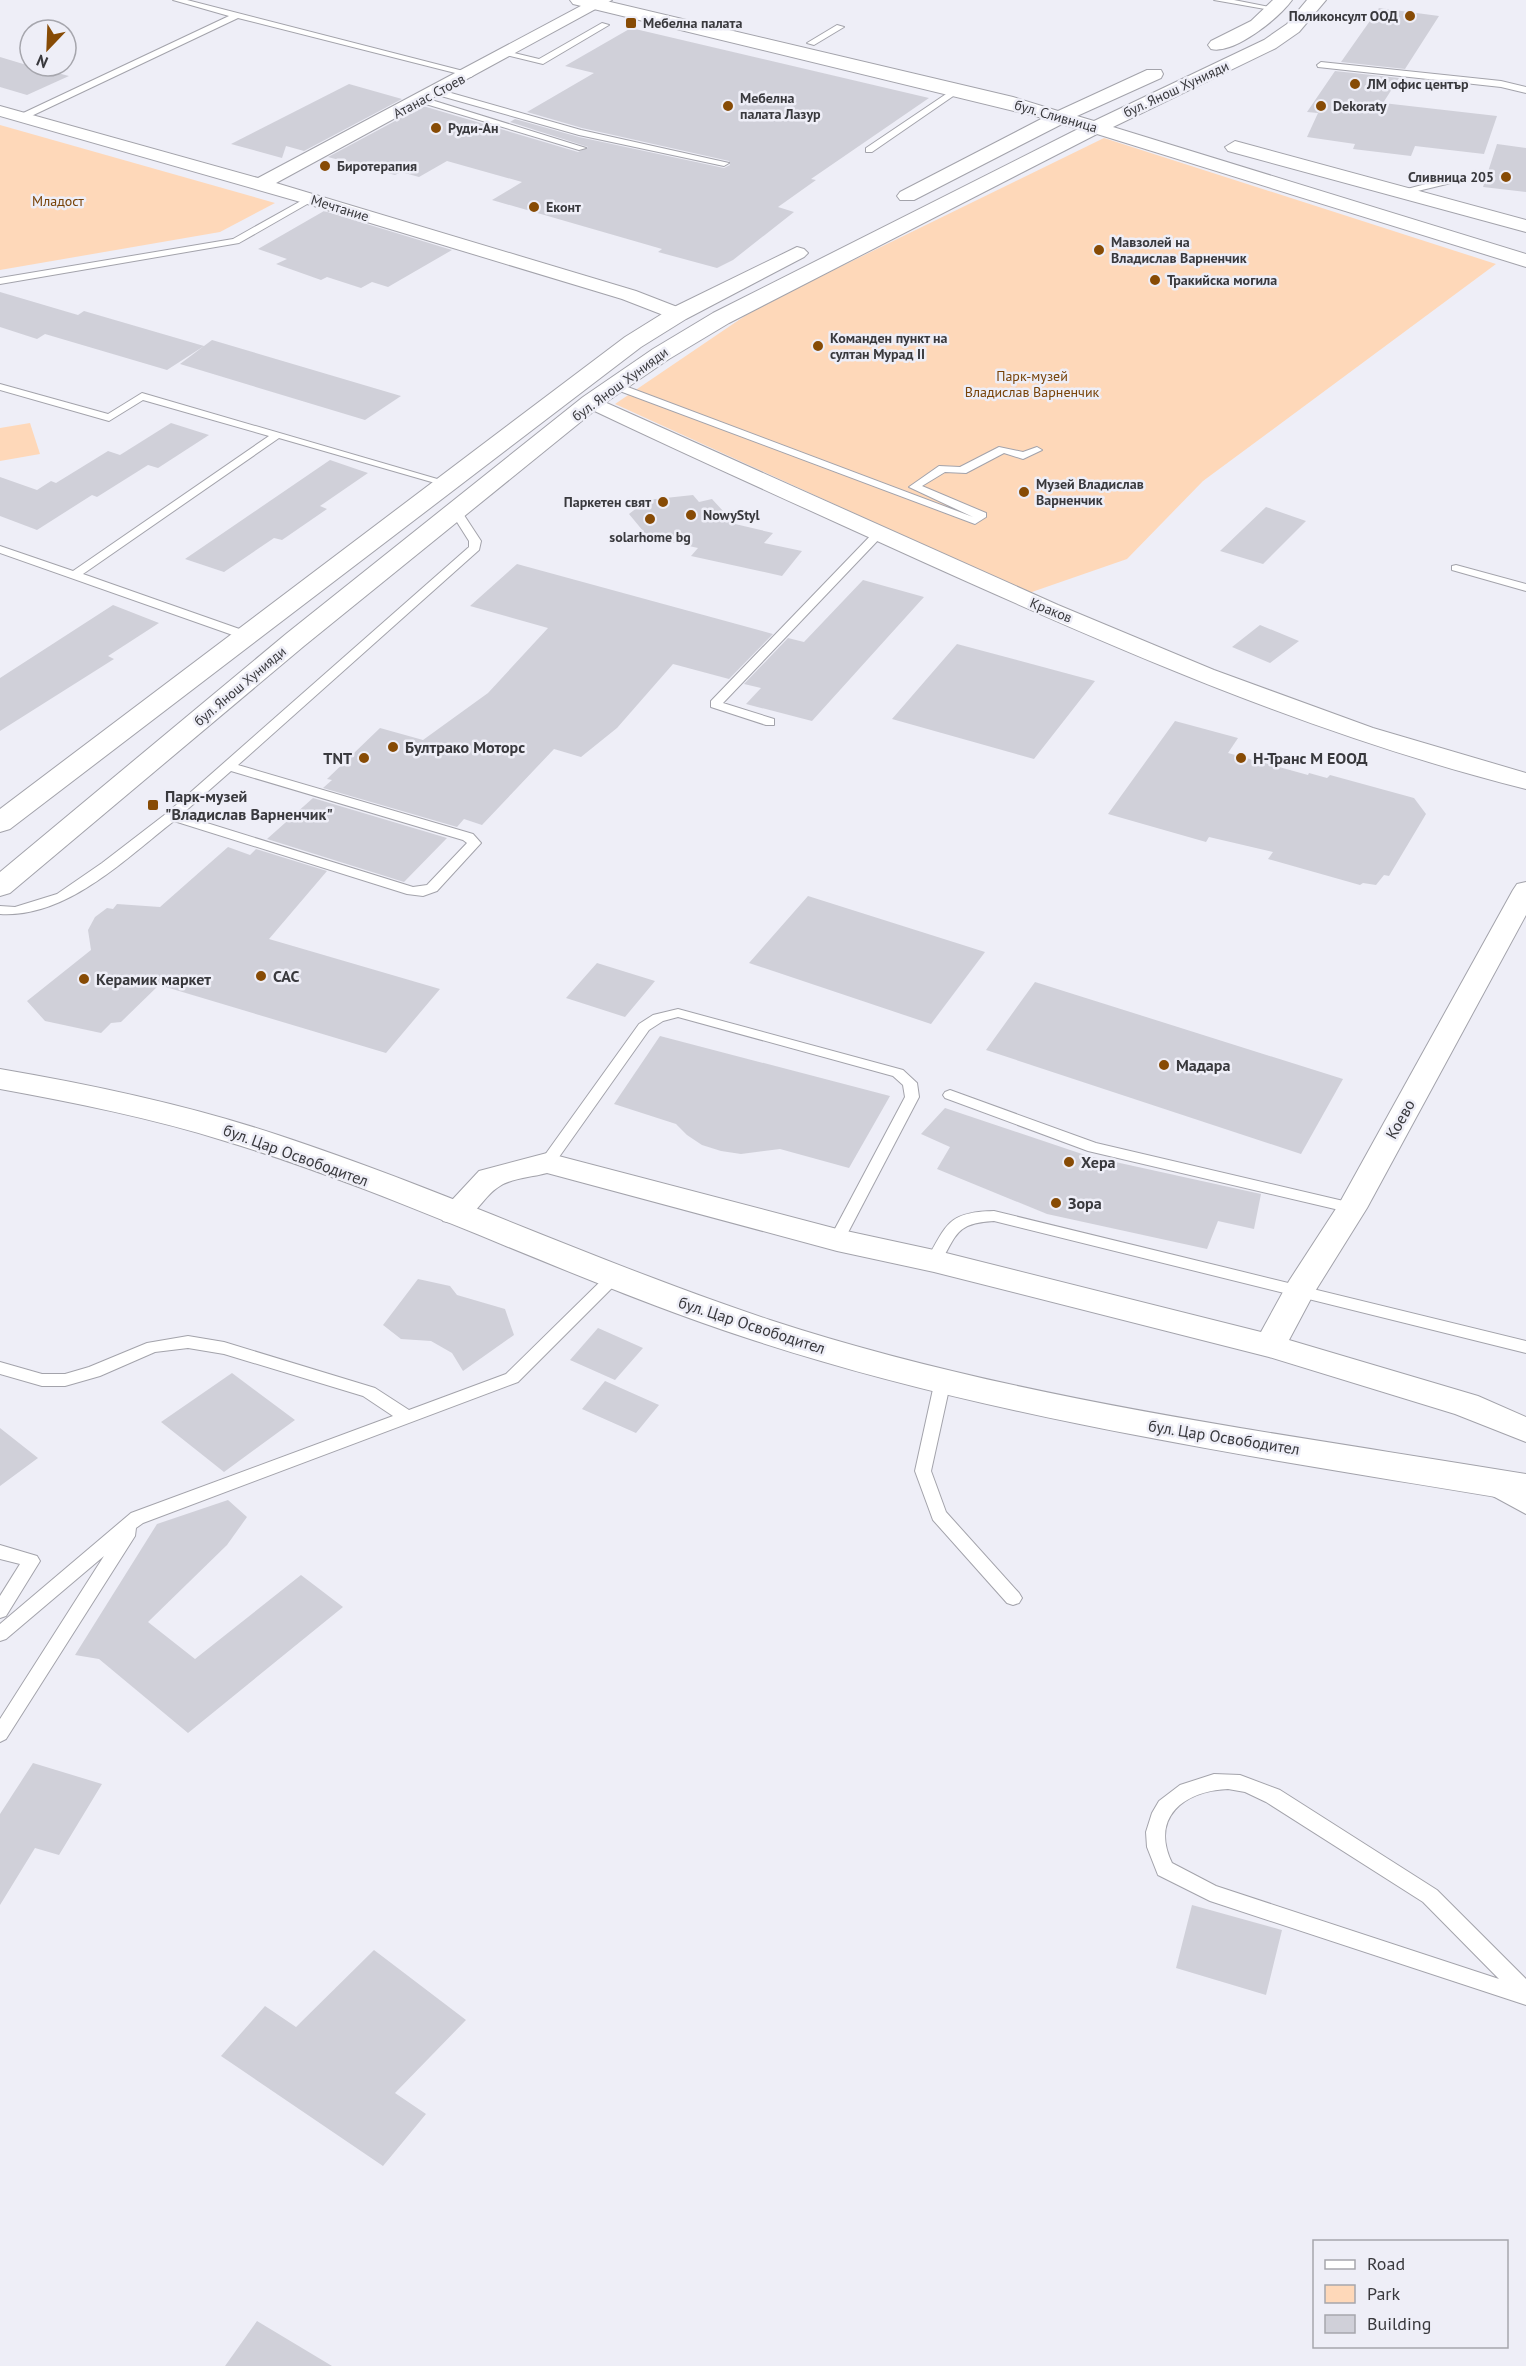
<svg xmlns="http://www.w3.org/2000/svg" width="1526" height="2366" viewBox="0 0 1526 2366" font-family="'PT Sans',sans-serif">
<rect width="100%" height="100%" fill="#eeeef7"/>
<!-- green -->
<path fill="#fed8b9" d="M0 125 275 203 220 232 0 270Z
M1104 138 1496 264 1203 481 1127 559 1029 593 615 404 758 307Z
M30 423 40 454 0 461V428Z"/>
<!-- building -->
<path fill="#d0d0d9" d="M1379 8 1439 16 1405 69 1341 62Z
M631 28 929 98 811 179 816 180 778 207 794 212 733 260 717 268 658 252 662 249 492 200 522 182 447 161 419 177 401 172 395 175 328 157 423 106 578 152 588 147 510 122 515 119 579 137 724 168 730 165 729 161 582 128 527 112 594 73 565 66Z
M0 57 30 66 69 76 27 95 0 87Z
M1335 71 1399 78 1383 103 1497 116 1484 154 1415 146 1411 156 1353 149 1355 144 1307 137 1318 113 1307 112Z
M349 84 402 99 304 151 286 146 282 158 231 144Z
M1497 144 1526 148V192L1483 187Z
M324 211 452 250 388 287 372 282 361 288 327 277 321 280 276 264 287 259 258 249Z
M0 292 78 315 84 311 204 346 167 370 45 334 37 339 0 327Z
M212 340 401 396 365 420 180 364Z
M171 423 209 435 158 468 148 465 97 497 92 495 37 530 0 516V477L37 490 51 481 56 483 108 451 120 455Z
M330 460 368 473 320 506 327 509 282 540 274 538 224 572 185 559Z
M693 495 699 502 712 499 735 524 773 533 764 543 802 551 782 576 691 556 698 548 648 537 629 514 647 500Z
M1266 507 1306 521 1263 564 1220 551Z
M517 564 773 634 729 679 673 664 617 728 581 757 554 749 482 825 464 819 457 827 323 788 332 780 327 779 380 728 423 740 488 693 548 628 470 606Z
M863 580 924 597 812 721 746 704 761 688 744 684 788 638 804 642Z
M113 605 159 623 108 656 114 659 0 731V678Z
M1260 625 1299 641 1270 663 1232 647Z
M957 644 1095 681 1034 759 892 719Z
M1175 721 1238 738 1228 753 1308 775 1309 773 1327 778 1330 775 1414 798 1426 814 1389 876 1384 875 1376 885 1363 883 1360 885 1268 859 1273 852 1209 837 1206 842 1108 814Z
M313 798 447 838 404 882 267 839Z
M228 847 250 855 256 849 327 871 269 939 440 989 386 1053 159 985 121 1022 111 1023 101 1033 45 1021 27 1001 91 950 88 930 95 917 107 908 113 909 117 904 160 907Z
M808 896 985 952 931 1024 749 963Z
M597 963 655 981 625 1017 566 998Z
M1035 982 1343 1079 1301 1154 986 1050Z
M660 1036 890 1096 849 1168 780 1149 741 1154 721 1151 702 1145 687 1135 676 1124 614 1104Z
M945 1108 1088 1156 1261 1194 1254 1229 1218 1221 1207 1249 1047 1214 937 1169 950 1147 921 1134Z
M418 1279 450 1286 457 1295 505 1309 514 1335 463 1371 452 1353 431 1341 401 1339 383 1325Z
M598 1328 643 1348 615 1380 570 1360Z
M232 1373 295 1420 224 1472 161 1422Z
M605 1381 659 1405 636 1433 582 1409Z
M0 1428 38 1458 0 1486Z
M228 1500 247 1517 227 1545 148 1622 195 1659 301 1575 343 1607 188 1733 99 1659 75 1655 157 1524Z
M33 1763 102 1784 59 1855 35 1848 0 1905V1814Z
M1192 1905 1282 1930 1266 1995 1176 1968Z
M374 1950 466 2020 395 2093 426 2114 383 2166 221 2056 265 2006 296 2027Z
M257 2321 332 2366H225Z"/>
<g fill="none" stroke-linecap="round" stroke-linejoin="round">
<!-- lane casing -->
<g stroke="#a3a3ab" stroke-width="2">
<path id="lane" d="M173 0H187L475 74 471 77 238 18 25 119H19V115L229 16Z
M1214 0H1234L1280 9 1276 11Z
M602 23 609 25 543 64 502 54 506 51 539 59Z
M837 25 844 27 814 45 807 43Z
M1321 62 1501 81 1526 87V93L1501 87 1318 67 1317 65Z
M955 88 962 90 872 152H866V148Z
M437 89 581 130 729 163 724 166 579 135 434 94V90Z
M419 98H425L586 148 579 150 419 102Z
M1448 178 1451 179V183L1401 195 1396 192Z
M308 197 316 199 239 243 0 284V278L233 239Z
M609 383H617L973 517 909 487 939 466 960 467 999 447 1023 452 1037 447 1042 450 1023 459 1004 453 966 473 945 472 922 486 986 513V517L975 524 609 387Z
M0 384 108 414 142 393 451 483 442 485 279 438 83 574 248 632V638L244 639 0 553V546L73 571 269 436 143 400 109 421 0 390Z
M456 508 460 509 481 541 479 550 238 765 473 834 481 843 437 891 423 896 407 894 174 821C125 859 67 918 0 914V906L15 907 57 894 102 863 167 813 469 547V541L450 511ZM231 771 463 840 467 843 427 885 413 887 181 815Z
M879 530 885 533 883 535 723 703 774 719V725H766L711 707V701L875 531Z
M1456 565 1526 584V591L1452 570V566Z
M678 1009 903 1070 917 1083 919 1097 842 1244H832L829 1240 905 1097 903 1085 893 1076 678 1017 663 1021 649 1030 552 1167H542L540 1163 542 1159 639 1024 653 1015Z
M950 1090 1096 1143 1352 1203 1360 1208 1352 1213 1088 1151 945 1098 943 1095 945 1092Z
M994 1211 1526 1341V1353L994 1221C955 1223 957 1235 939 1265H929L926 1261C947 1224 948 1212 994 1211Z
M614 1272 622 1277 619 1281 518 1382 143 1523 136 1528 135 1536 6 1739 0 1742V1719L104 1556 6 1639 0 1641V1624L131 1513 393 1416 363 1396 224 1354 188 1348 155 1352 100 1376 65 1386H42L0 1374V1362L42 1374H65L89 1367 147 1343 188 1336 224 1342 375 1388 409 1410 506 1374 609 1273Z
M943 1374 949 1376 951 1380 931 1471 946 1512 1019 1593 1022 1598 1019 1603 1013 1605 1007 1603 933 1520 915 1471 935 1380 937 1376Z
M1497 1484 1526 1500V1514L1491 1495 1489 1490 1491 1485Z
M0 1545 37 1556 40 1561 6 1616 0 1618V1596L20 1564 0 1559Z
M1214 1774 1240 1775 1280 1790 1437 1890 1526 1979V2005L1210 1901 1158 1875 1147 1847 1146 1832 1152 1813 1159 1801 1180 1785ZM1228 1789 1245 1792 1266 1802 1423 1902 1499 1979 1216 1886 1172 1863C1150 1817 1184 1791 1228 1789Z"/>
</g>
<!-- street casing -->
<g stroke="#a3a3ab" stroke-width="2">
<path id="street" d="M592 0H612L276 183 636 291 685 310 688 314 685 318H671L622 299 304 203 0 116V106L258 178Z
M591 396 1058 605 1214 670 1373 728 1526 773V789C1315 736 1116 649 919 560 807 509 695 459 584 406L581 402 584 398Z
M1526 882V915L1367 1208 1314 1293 1289 1340 1478 1396 1526 1417V1442L1455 1414 1269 1357 934 1272 837 1251 547 1173C533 1177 512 1178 500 1186 479 1198 472 1230 443 1221L439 1214 479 1171 547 1153 837 1229 934 1250 1261 1332 1289 1281 1339 1204 1513 890 1517 884Z"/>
</g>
<!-- secondary casing -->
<g stroke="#a3a3ab" stroke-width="2">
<path id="secondary" d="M570 0H602L1013 97 1058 111 1147 70H1161L1163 74 1161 78 1077 116 1094 121 1264 40 1287 24 1307 0H1326L1299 32 1276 48 1113 127 1526 254V267L1097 134 729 323 669 359 599 407 304 646 10 893 0 896V872L286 634 583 397 653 349 713 313 1078 129 1062 124 914 200H900L897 196 900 192 1043 118 573 4Z
M1273 0H1292C1279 18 1234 55 1211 49L1208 45 1211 41 1251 21Z
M1235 141 1526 220V232L1228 151 1225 147Z
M797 247 804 249 808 253 804 257 686 319 641 347 10 829 0 832V809L625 337 670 309Z
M0 1069C94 1085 188 1105 278 1135 445 1190 604 1265 770 1320 1014 1400 1273 1432 1526 1474V1502C1265 1458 999 1421 747 1338 570 1280 403 1195 225 1141 152 1118 76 1103 0 1089Z"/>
</g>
<!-- lane -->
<use href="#lane" fill="#fff" fill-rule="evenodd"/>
<!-- street -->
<use href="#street" fill="#fff" fill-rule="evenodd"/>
<!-- secondary -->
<use href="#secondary" fill="#fff" fill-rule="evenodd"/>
</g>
<!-- markers -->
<g fill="#874b05" stroke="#eeeef7" stroke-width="2">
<circle cx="1410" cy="16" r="6"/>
<rect x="625" y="17" width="12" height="12" rx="3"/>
<circle cx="1355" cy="84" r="6"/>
<circle cx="728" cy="106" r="6"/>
<circle cx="1321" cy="106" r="6"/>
<circle cx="436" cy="128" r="6"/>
<circle cx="325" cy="166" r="6"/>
<circle cx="1506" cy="177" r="6"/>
<circle cx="534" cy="207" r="6"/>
<circle cx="1099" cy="250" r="6"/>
<circle cx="1155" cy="280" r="6"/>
<circle cx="818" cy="346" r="6"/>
<circle cx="1024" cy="492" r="6"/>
<circle cx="663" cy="502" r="6"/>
<circle cx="691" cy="515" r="6"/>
<circle cx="650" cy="519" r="6"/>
<circle cx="393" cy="747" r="6"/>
<circle cx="364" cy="758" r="6"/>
<circle cx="1241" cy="758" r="6"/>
<rect x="147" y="799" width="12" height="12" rx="3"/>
<circle cx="261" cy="976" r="6"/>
<circle cx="84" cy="979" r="6"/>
<circle cx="1164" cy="1065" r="6"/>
<circle cx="1069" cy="1162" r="6"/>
<circle cx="1056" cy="1203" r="6"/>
</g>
<g text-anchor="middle" stroke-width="5" stroke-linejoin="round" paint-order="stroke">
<!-- far-poi labels -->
<g font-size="14" font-weight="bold" fill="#39393d" stroke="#eeeef7" text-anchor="start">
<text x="1398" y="21" text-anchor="end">Поликонсулт ООД</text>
<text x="643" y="28">Мебелна палата</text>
<text x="1367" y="89">ЛМ офис център</text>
<text x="740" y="103">Мебелна<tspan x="740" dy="16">палата Лазур</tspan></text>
<text x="1333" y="111">Dekoraty</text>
<text x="448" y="133">Руди-Ан</text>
<text x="337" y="171">Биротерапия</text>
<text x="1494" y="182" text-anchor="end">Сливница 205</text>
<text x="546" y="212">Еконт</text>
<text x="1111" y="247">Мавзолей на<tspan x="1111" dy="16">Владислав Варненчик</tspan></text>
<text x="1167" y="285">Тракийска могила</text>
<text x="830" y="343">Команден пункт на<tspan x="830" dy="16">султан Мурад II</tspan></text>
<text x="1036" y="489">Музей Владислав<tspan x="1036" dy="16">Варненчик</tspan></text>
<text x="651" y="507" text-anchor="end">Паркетен свят</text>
<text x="703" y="520">NowyStyl</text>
<text x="650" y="542" text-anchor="middle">solarhome bg</text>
</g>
<!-- far-street labels -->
<g font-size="14" fill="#39393d" stroke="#eeeef7">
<text transform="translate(1176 89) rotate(-25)" y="5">бул. Янош Хунияди</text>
<text transform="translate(429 96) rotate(-28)" y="5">Атанас Стоев</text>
<text transform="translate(1056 116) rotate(16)" y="5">бул. Сливница</text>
<text transform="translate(340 208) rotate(17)" y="5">Мечтание</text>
<text transform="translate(620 384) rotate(-36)" y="5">бул. Янош Хунияди</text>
<text transform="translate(1051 610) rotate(22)" y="5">Краков</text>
<text transform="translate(240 686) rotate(-40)" y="5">бул. Янош Хунияди</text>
</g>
<!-- far-park labels -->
<g font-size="14" fill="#784309" stroke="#eeeef7">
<text x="58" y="206">Младост</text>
<text x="1032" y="381">Парк-музей<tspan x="1032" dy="16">Владислав Варненчик</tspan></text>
</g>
<!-- poi labels -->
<g font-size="16" font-weight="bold" fill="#39393d" stroke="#eeeef7" text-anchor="start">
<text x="405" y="753">Бултрако Моторс</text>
<text x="352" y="764" text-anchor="end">TNT</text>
<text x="1253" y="764">Н-Транс М ЕООД</text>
<text x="165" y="802">Парк-музей<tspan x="165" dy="18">"Владислав Варненчик"</tspan></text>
<text x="273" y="982">САС</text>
<text x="96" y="985">Керамик маркет</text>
<text x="1176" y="1071">Мадара</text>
<text x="1081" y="1168">Хера</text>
<text x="1068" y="1209">Зора</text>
</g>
<!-- street labels -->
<g font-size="16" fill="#39393d" stroke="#eeeef7">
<text transform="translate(1400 1119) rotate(-61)" y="6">Коево</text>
<text transform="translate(296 1155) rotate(20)" y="6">бул. Цар Освободител</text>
<text transform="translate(752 1325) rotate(18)" y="6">бул. Цар Освободител</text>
<text transform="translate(1224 1437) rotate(9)" y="6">бул. Цар Освободител</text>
</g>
</g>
<!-- legend -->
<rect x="1313" y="2240" width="195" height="108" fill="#eeeef7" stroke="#a6a6ad" stroke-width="1.5"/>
<rect x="1325" y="2260" width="30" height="9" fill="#ffffff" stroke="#a6a6ad" stroke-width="1.5"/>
<text x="1367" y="2270" font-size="18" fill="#39393d">Road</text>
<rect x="1325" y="2285" width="30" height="18" fill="#fed8b9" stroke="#a6a6ad" stroke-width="1.5"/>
<text x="1367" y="2300" font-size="18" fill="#39393d">Park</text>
<rect x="1325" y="2315" width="30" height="18" fill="#d0d0d9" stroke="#a6a6ad" stroke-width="1.5"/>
<text x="1367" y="2330" font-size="18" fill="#39393d">Building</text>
<!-- north arrow -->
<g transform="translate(48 48) rotate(203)"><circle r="28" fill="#eeeef7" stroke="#a6a6ad" stroke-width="1.5"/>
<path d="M0-4.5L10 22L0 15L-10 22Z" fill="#874b05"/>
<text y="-9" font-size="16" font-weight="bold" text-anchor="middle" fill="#39393d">N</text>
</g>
</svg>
